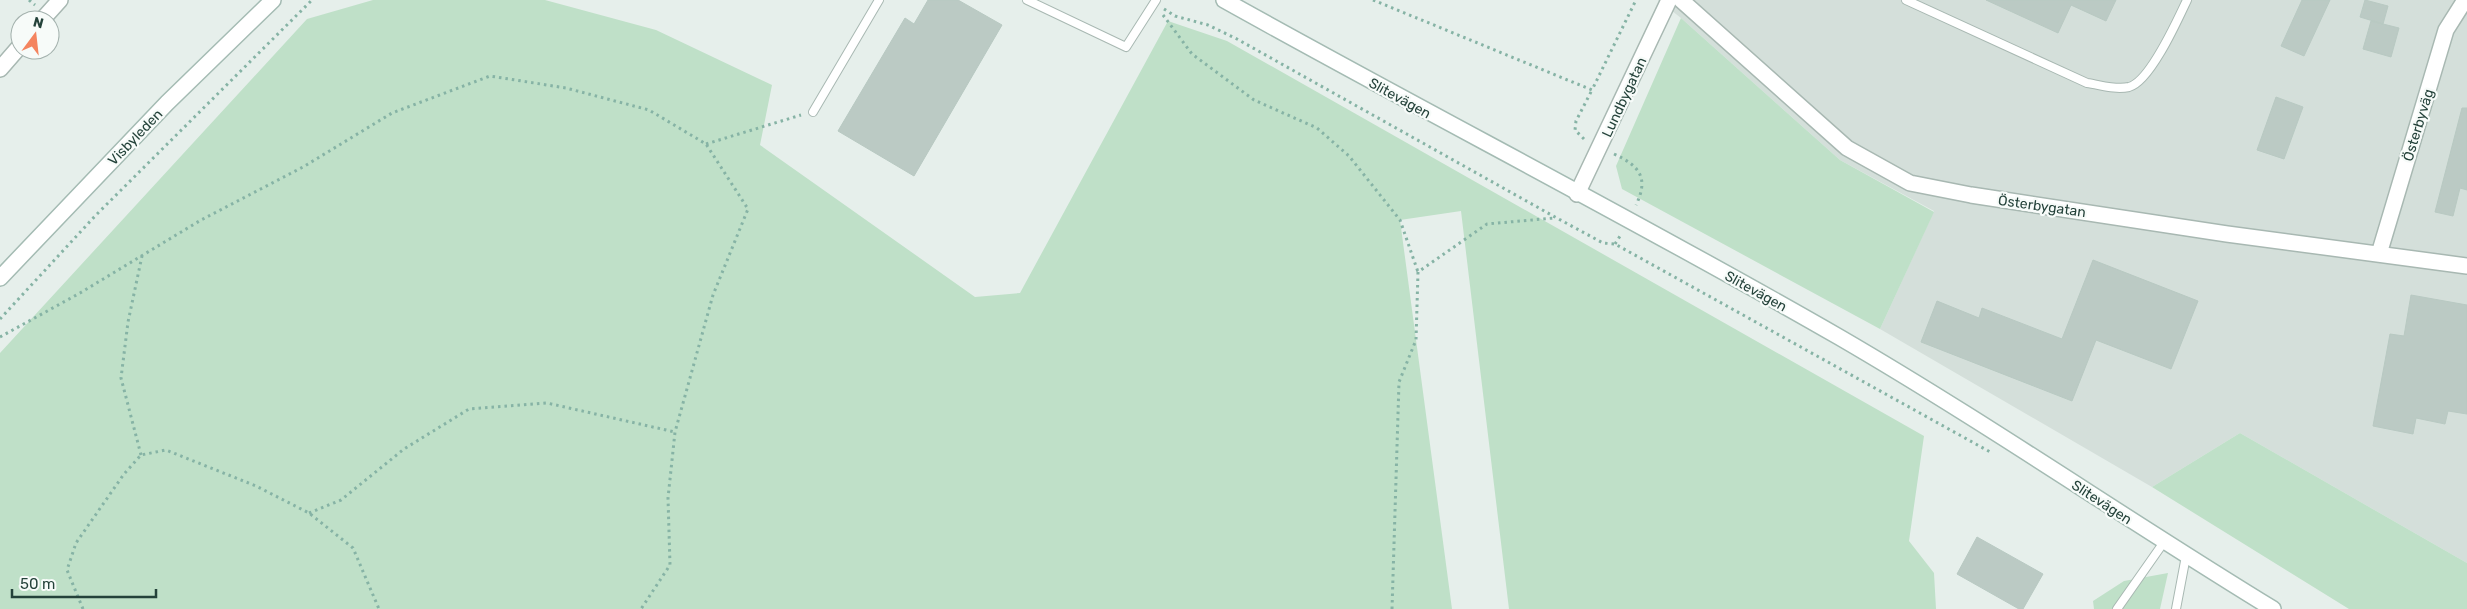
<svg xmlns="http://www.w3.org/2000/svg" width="2467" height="609" viewBox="0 0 2467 609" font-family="Rubik,sans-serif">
<rect width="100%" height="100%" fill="#e6efeb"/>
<!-- built -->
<path fill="#d4dfda" d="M1658 0H2467V563L2240 433 2152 487 1880 329 1934 211 1840 160 1681 18Z"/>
<!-- green -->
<path fill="#bfe0c8" d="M373 0H545L656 30 772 85 760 145 975 297 1020 293 1168 21 1227 41 1924 436 1909 541 1934 573 1936 609H1509L1461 211 1400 220 1452 609H0V353L307 19Z
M1681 18 1840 160 1934 212 1880 329 1622 189 1616 166Z
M2240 433 2467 563V609H2349L2152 487Z
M2168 573 2160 609H2094L2093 601 2124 581Z"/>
<!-- building -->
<path fill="#bbcac4" stroke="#b8c9c2" d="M928 0H958L1002 25 914 176 838 131 905 18 914 24Z
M1986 0H2116L2106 21 2071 5 2058 33Z
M2302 0H2330L2304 56 2281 46Z
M2365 0 2388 6 2383 24 2360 17Z
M2371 21 2399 28 2391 57 2363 49Z
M2276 97 2303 107 2284 159 2257 150Z
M2462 108H2467V190L2460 188 2453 216 2435 212Z
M2093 260 2198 301 2171 369 2096 340 2072 401 1921 342 1937 301 1979 318 1982 308 2062 339Z
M2411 295 2467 305V414L2448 411 2445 424 2416 418 2413 434 2373 426 2390 334 2404 336Z
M1977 537 2043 574 2023 609H2019L1957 574Z"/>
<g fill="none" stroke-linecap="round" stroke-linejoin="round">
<!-- lane casing -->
<g stroke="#a8b8b2" stroke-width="10">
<path id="lane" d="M1027 0 1126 47 1156 0
M1906 0 2087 83C2101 85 2115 90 2129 87 2150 82 2178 19 2187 0
M813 112 879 0
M2117 609 2164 542
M2176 609 2186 556"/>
</g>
<!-- street casing -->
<g stroke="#a8b8b2" stroke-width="18">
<path id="street" d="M1681 0 1847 148 1910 183 1971 195 2227 234 2467 266
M42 20 60 0
M0 69 20 46
M1577 194 1669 0
M2379 254 2446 30 2465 0"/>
</g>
<!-- secondary casing -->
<g stroke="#a4bbb3" stroke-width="18">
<path id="secondary" d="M1224 0C1428 114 1636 220 1839 337 1987 423 2127 520 2273 609
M0 278 167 103 273 0"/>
</g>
<!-- path -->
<path stroke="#86b3a5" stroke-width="3" stroke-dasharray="2.5 4" stroke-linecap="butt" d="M29 0 35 5
M1373 0 1592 90 1636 0
M1164 9 1175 16 1208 25 1237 39 1555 217 1603 243 1615 244 1992 453
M1163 15 1192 54 1254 100 1317 128 1349 156 1400 220 1418 272
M1584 139 1575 130 1576 121 1592 90
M706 144 801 115
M1614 154C1640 166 1649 178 1636 205
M1615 244 1622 233
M0 319 96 215 312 0
M0 337 80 293 201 220 303 167 392 113 490 76 566 88 649 110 706 144 748 209 713 295 675 432 668 498 670 565 641 609
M141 455 121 378 128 322 142 256
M309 513 341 500 404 449 469 409 547 403 675 432
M83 609 67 570 76 543 124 474 141 455 166 450 256 486 309 513 353 548 379 609
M1392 609 1399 382 1416 340 1418 272 1487 224 1554 218"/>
<!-- lane -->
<use href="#lane" stroke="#fff" stroke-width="8"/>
<!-- street -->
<use href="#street" stroke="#fff" stroke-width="15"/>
<!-- secondary -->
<use href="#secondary" stroke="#fff" stroke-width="15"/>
</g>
<g text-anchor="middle" stroke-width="4.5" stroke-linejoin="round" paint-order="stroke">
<!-- street labels -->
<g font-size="14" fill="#24423a" stroke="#f7fbf9">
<text transform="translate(1624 97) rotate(-65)" y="5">Lundbygatan</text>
<text transform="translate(1400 98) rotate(29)" y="5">Slitevägen</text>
<text transform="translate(2418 125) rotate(-73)" y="5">Österbyväg</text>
<text transform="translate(135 137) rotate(-46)" y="5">Visbyleden</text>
<text transform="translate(2042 206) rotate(8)" y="5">Österbygatan</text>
<text transform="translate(1756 291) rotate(29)" y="5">Slitevägen</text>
<text transform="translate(2102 502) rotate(33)" y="5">Slitevägen</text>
</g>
</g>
<!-- north arrow -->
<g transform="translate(35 35) rotate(15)"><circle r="24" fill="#f7fbf9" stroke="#a3b1ad"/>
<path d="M0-4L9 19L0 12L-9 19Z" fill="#f4845f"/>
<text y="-8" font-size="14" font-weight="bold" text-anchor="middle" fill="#24423a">N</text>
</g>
<!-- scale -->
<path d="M12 589v8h144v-8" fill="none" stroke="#24423a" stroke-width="2.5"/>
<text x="20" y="589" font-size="15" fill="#24423a" stroke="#f7fbf9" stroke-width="4" paint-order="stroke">50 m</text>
</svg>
